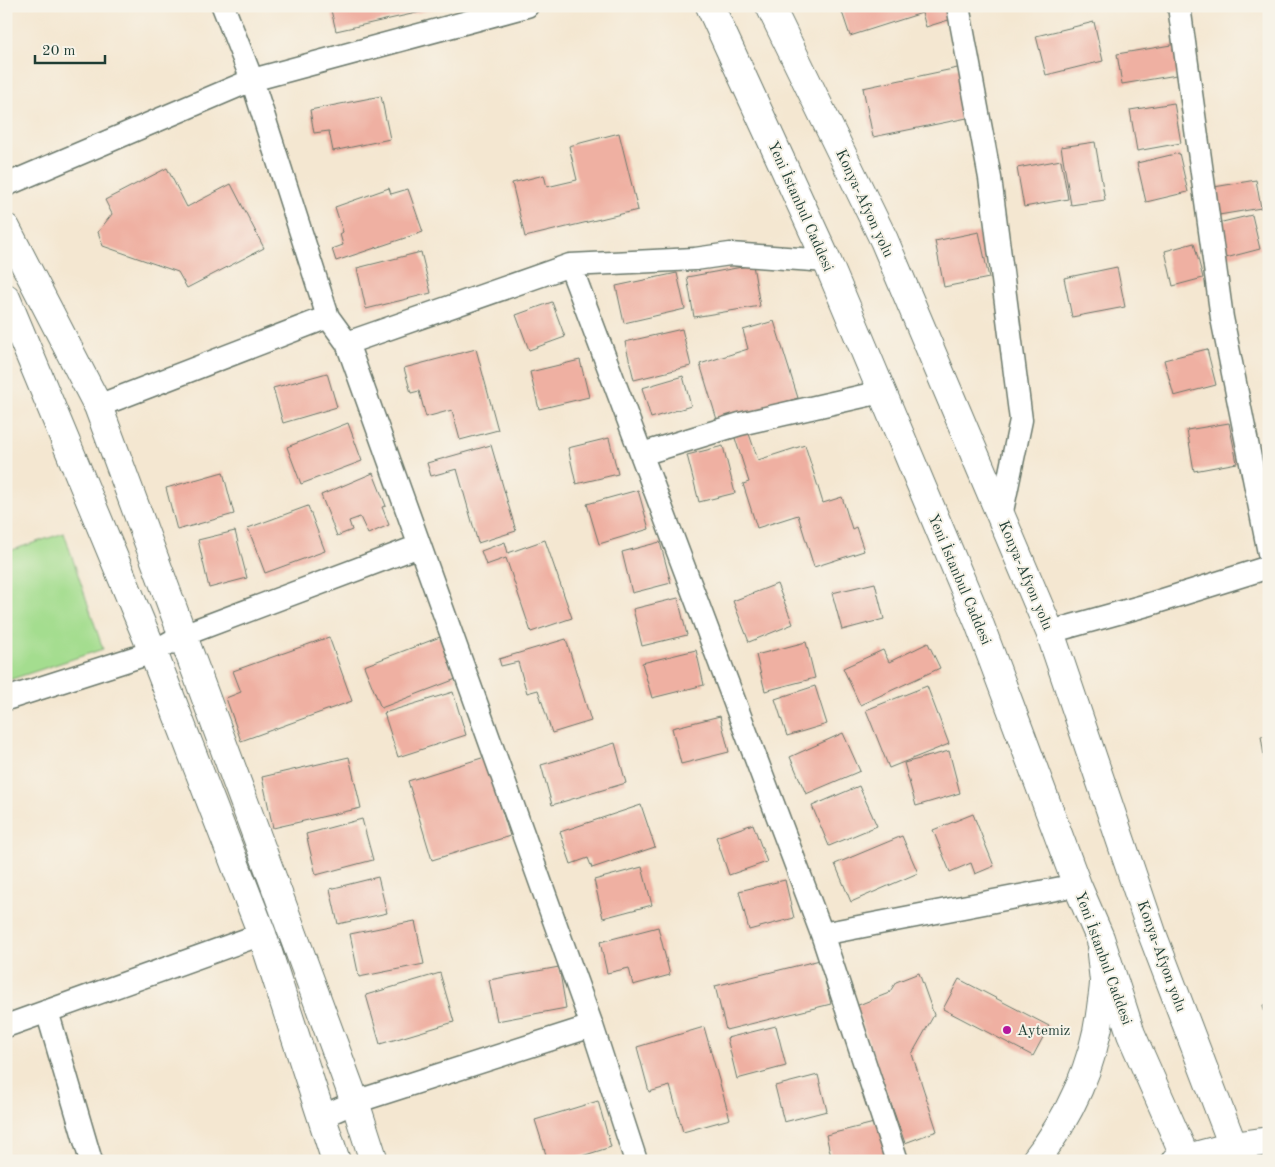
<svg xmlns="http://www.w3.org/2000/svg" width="1275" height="1167" viewBox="0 0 1275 1167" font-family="'Old Standard TT',serif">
<rect width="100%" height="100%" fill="#f7f3e8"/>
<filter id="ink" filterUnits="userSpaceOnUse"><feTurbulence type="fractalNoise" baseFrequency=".02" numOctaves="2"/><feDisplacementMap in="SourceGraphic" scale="10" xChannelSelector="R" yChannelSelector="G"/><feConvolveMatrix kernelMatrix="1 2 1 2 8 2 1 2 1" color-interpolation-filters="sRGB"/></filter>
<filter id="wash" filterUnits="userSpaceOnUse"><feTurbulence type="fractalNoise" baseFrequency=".0096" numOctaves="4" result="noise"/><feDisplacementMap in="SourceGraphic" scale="20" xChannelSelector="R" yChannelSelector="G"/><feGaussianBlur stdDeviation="1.12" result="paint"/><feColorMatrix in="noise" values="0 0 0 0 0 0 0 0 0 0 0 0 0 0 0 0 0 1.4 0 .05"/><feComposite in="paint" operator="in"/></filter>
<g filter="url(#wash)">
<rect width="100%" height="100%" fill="#f4e7d1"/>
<!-- green -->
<path fill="#a4dd8f" stroke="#628d62" d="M64 533 103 649 6 681V552Z"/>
<g id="blocks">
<!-- building -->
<path fill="#efb0a2" d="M330 6H443V7L336 31Z
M840 6H951L955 18 926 27 922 13 850 36Z
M1094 22 1103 61 1046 75 1036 36Z
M1177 44 1183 74 1122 84 1117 54Z
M967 66 977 116 873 137 863 88Z
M381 96 390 139 333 151 329 131 314 133 310 110Z
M1174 103 1181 143 1137 151 1130 110Z
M619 133 638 210 525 237 512 183 544 175 547 187 577 180 569 146Z
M1095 142 1105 200 1071 205 1061 147Z
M1179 153 1188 192 1146 202 1137 163Z
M1061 160 1068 199 1024 207 1017 168Z
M167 168 187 207 231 184 264 248 187 288 178 272 103 246 98 232 112 214 105 200Z
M1256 180 1261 208 1219 215 1214 187Z
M389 188 391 194 408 189 423 232 336 261 332 249 343 245 340 234 343 232 335 207Z
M1252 215 1260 249 1222 259 1214 224Z
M979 232 989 278 944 287 935 241Z
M1194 243 1203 278 1173 286 1165 251Z
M421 252 431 293 366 309 357 268Z
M753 265 760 306 694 317 687 277Z
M1117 267 1125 307 1072 317 1064 278Z
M677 273 685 309 624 323 616 286Z
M552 302 565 337 529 350 516 315Z
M774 321 798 398 718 423 700 364 748 349 743 330Z
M682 329 691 366 634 380 625 342Z
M476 349 498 430 460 440 452 410 426 417 419 391 411 393 404 368Z
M1207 349 1216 385 1174 396 1164 360Z
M580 360 589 397 539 409 530 372Z
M327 373 337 407 283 423 273 388Z
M683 376 691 406 651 418 642 388Z
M348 423 362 461 301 484 287 447Z
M1229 423 1237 463 1194 471 1187 430Z
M748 431 758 460 805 445 823 503 842 497 852 529 856 527 864 551 814 567 798 515 757 528 743 484 749 482 734 435Z
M609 438 618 474 576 484 568 448Z
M491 445 516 531 478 543 457 469 431 476 427 463Z
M723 446 735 493 699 502 687 455Z
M223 472 234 514 177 530 166 488Z
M373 473 386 506 382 507 389 525 368 534 360 517 349 521 352 530 337 536 321 495Z
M638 490 649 529 599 544 587 504Z
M308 506 325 551 265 573 248 528Z
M235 531 247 578 209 588 198 540Z
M545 540 572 618 531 632 506 558 486 565 481 551 505 542 508 553Z
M660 542 671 583 632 593 622 552Z
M875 583 884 619 842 630 832 593Z
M777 584 793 624 749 642 733 601Z
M678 598 687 635 642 646 633 609Z
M329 637 352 701 241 741 226 698 241 692 233 671Z
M440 637 456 679 381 708 364 666Z
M566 639 591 721 552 733 538 690 527 693 518 662 501 666 499 659Z
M806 642 815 678 765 691 756 655Z
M928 643 940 668 860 705 843 668 883 650 889 662Z
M696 650 704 685 652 698 642 663Z
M815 686 827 724 787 736 775 699Z
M927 686 949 744 889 768 866 710Z
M453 692 466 735 398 757 384 713Z
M720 716 729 752 681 764 672 728Z
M843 733 860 771 806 794 790 757Z
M1269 735V774L1267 775 1261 736Z
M615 743 626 783 552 805 541 765Z
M949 751 960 793 916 806 904 763Z
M349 757 361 808 273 828 262 777Z
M485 757 510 836 432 860 408 781Z
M859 786 877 826 829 846 812 806Z
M641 805 655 847 592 868 588 858 571 864 560 832Z
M973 814 994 866 975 874 971 863 950 872 933 830Z
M362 819 373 860 316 875 306 834Z
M753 824 767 862 729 875 716 837Z
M902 836 918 873 851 902 835 864Z
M642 867 652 905 603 918 594 880Z
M378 877 387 913 338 924 330 889Z
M785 880 794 918 749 930 739 891Z
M415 921 424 964 359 977 350 934Z
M658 927 670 975 633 985 629 968 607 973 600 942Z
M820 960 831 1004 726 1030 715 986Z
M559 967 566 1008 497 1021 489 980Z
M440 973 454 1022 380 1044 366 995Z
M919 973 934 1015 912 1054 937 1131 905 1143 856 1006 889 993 896 982Z
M959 979 1049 1026 1033 1056 943 1009Z
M1269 1004V1028H1268L1263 1005Z
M776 1026 786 1066 737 1079 727 1038Z
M704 1027 730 1119 683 1132 670 1086 649 1092 637 1047Z
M818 1075 827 1111 784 1122 775 1086Z
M598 1101 611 1147 566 1161H548L535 1120Z
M882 1121 892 1161H832L826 1135Z"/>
</g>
</g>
<g filter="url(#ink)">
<use href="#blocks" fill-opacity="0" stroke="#6a786b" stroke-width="1"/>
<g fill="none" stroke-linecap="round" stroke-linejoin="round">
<!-- minor casing -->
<g stroke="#6a786b" stroke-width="25">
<path id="minor" d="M223 6 252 80 328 317 347 343 592 1026 636 1161
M958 6 990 178 1021 420 1001 516
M1179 6 1222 318 1269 553
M6 185 252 80 527 6
M570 265 822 934 897 1161
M347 343 570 265 695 259 730 254 827 261
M98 406 328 317
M642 454 740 424 881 392
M1050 632 1147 605 1269 567
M6 699 153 652 183 635 419 546
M822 934 1077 885
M47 1011 91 1161
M6 1026 262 934
M321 1117 355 1102 592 1026"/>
</g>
<!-- tertiary casing -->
<g stroke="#6a786b" stroke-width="30">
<path id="tertiary" d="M6 228 98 406 355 1102 374 1161
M6 298 153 652 262 934 336 1161
M1233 1146 1269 1141"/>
</g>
<!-- secondary casing -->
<g stroke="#6a786b" stroke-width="30">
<path id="secondary" d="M1035 1161C1070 1117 1094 1064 1101 1008 1102 999 1104 990 1104 981 1103 972 1102 963 1101 954
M1176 1161 1233 1146"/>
</g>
<!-- trunk casing -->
<g stroke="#6a786b" stroke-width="30">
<path id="trunk" d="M710 6 827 261 979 623 1077 885 1100 938 1131 1034 1187 1161
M770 6 884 240 1050 632 1153 936 1233 1146 1237 1161"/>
</g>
<!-- minor -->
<use href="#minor" stroke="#fff" stroke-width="22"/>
<!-- tertiary -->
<use href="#tertiary" stroke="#fff" stroke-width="28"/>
<!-- secondary -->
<use href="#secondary" stroke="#fff" stroke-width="28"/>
<!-- trunk -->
<use href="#trunk" stroke="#fff" stroke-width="28"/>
</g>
</g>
<!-- markers -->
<circle fill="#b5179e" stroke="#f7f3e8" stroke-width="2" cx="1007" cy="1030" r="5"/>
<g text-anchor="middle" stroke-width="4" stroke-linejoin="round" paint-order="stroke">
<!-- street labels -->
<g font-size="15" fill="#1f3d34" stroke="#f7f3e8">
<text transform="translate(865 203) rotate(65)" y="5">Konya-Afyon yolu</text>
<text transform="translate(801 206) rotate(66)" y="5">Yeni İstanbul Caddesi</text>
<text transform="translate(1026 575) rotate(67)" y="5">Konya-Afyon yolu</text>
<text transform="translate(960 579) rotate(67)" y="5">Yeni İstanbul Caddesi</text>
<text transform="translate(1162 956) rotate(70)" y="5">Konya-Afyon yolu</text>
<text transform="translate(1104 958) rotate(70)" y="5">Yeni İstanbul Caddesi</text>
</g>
<!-- poi labels -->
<g font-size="15" fill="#1f3d34" stroke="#f7f3e8" text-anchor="start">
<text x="1017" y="1035">Aytemiz</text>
</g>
</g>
<!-- margin -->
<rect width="1275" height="1167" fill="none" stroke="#f7f3e8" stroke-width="25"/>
<!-- scale -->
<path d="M35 55v8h70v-8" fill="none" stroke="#1f3d34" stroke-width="2.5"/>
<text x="42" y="55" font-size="15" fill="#1f3d34" stroke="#f7f3e8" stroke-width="4" paint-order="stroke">20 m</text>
</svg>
